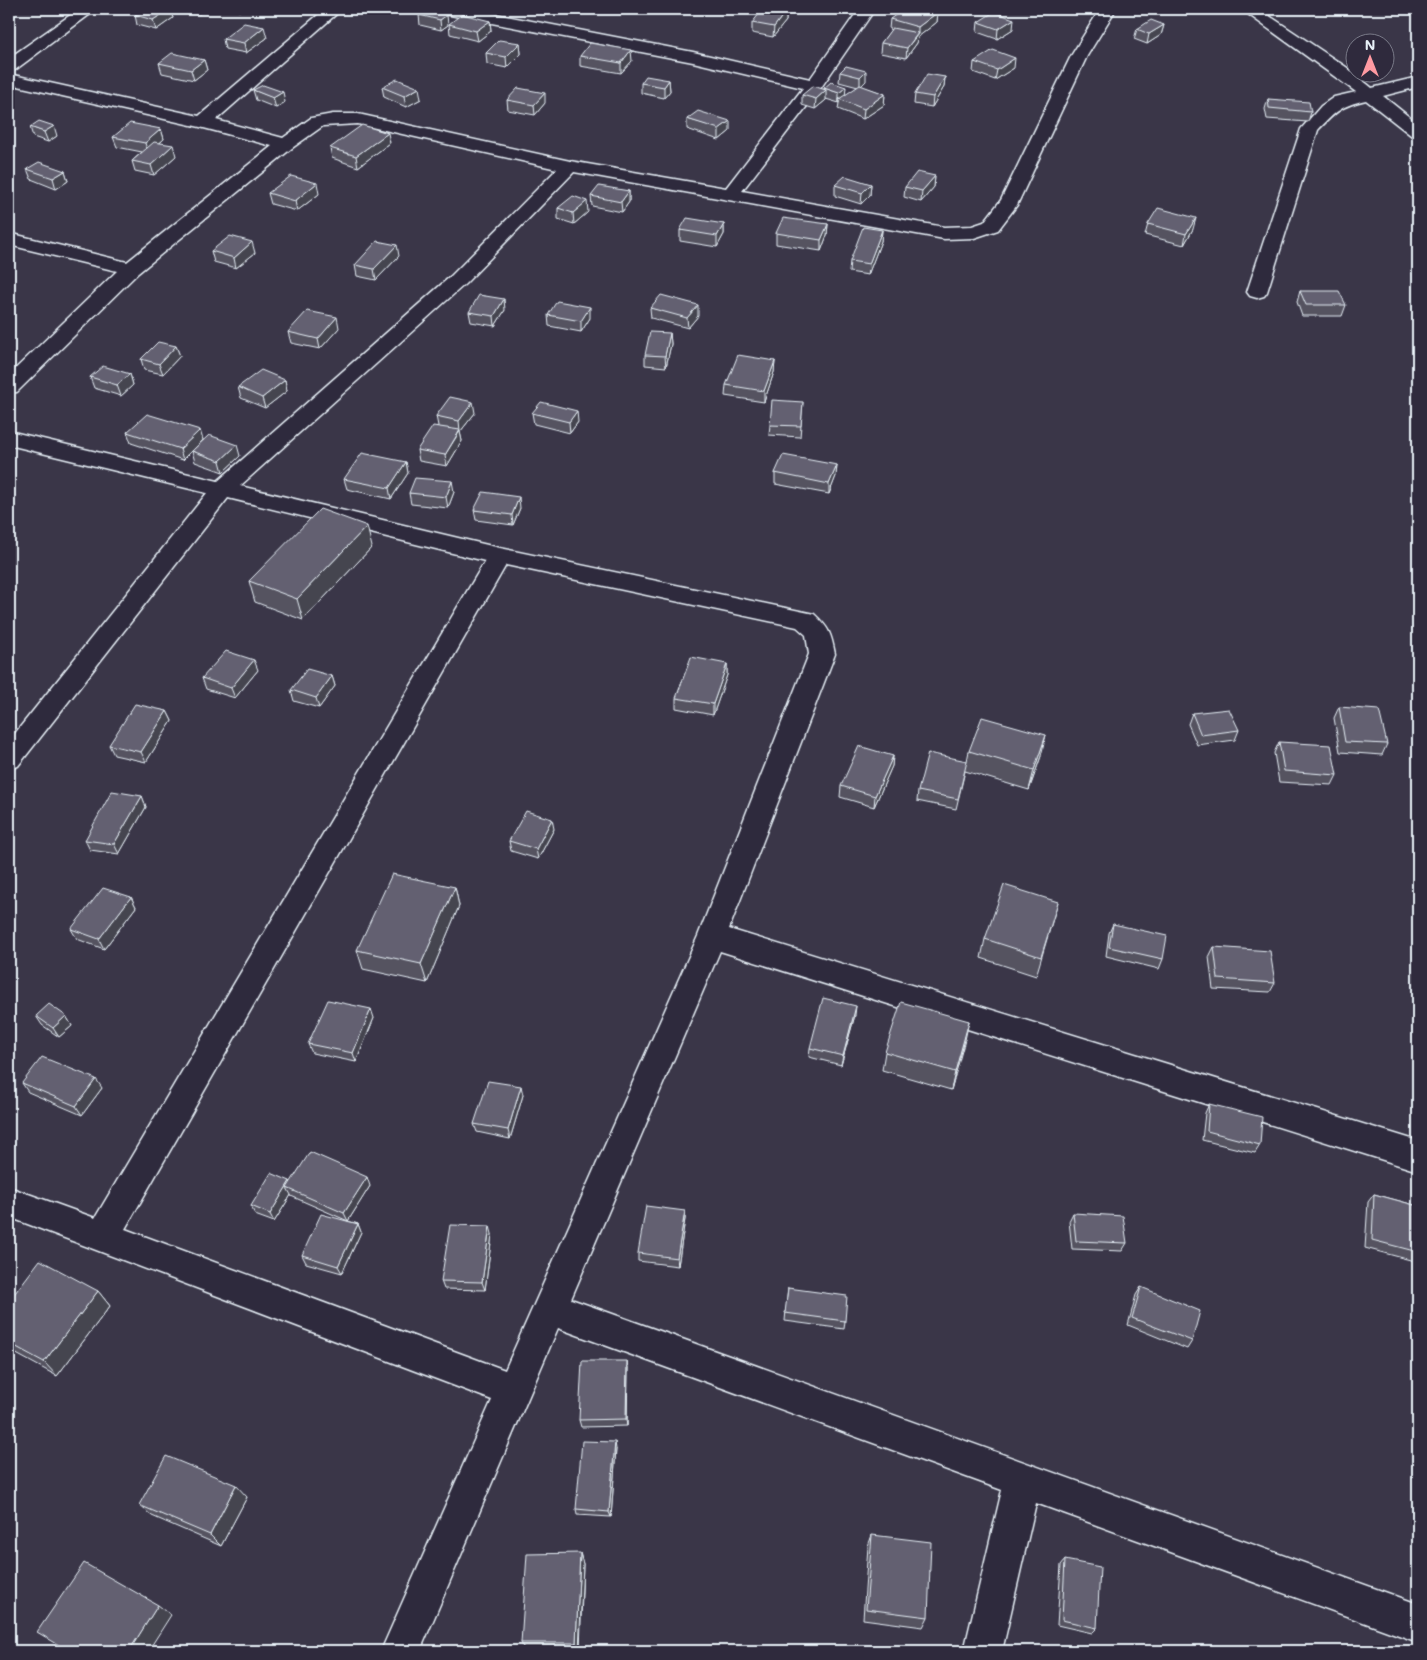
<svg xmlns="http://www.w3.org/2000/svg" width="1427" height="1660" viewBox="0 0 1427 1660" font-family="Mali,sans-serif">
<rect width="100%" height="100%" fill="#3a3648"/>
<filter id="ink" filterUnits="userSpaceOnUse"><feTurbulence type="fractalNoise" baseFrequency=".02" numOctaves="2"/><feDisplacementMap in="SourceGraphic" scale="10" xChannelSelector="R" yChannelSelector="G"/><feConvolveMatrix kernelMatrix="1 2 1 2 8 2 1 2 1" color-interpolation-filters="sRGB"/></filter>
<g filter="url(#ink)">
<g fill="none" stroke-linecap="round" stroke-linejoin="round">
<!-- minor casing -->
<g stroke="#e8f1f8" stroke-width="3">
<path id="minor" d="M79 9H97L15 70 9 71V58Z
M325 9H342L216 120 283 138 311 118 333 114H358L570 161 726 188 803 88 693 62 445 14 439 12 437 9H469L693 52 810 79 859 9H875L820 89 742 191 944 227 972 226 984 222 1001 200 1071 56 1100 9H1116L1087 56 1017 205 998 230 974 238 944 239 574 172 465 284 240 486 500 548 814 614C829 628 831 633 835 654L729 929 1418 1141V1171L720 951 571 1299 1418 1604V1642L1036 1503 1002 1651H964L1002 1490 558 1328 420 1651H381L492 1400 9 1217V1187L95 1218 485 561 228 498 18 766 9 769V741L207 493 9 445V431L218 481 451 276 557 169 358 124 323 126 292 148 138 273 17 392 9 393V375L117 271 9 245V233L127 262 272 146 200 127 9 84V74L199 116ZM506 565 797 627 806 635 809 654 698 936 505 1370 125 1229Z
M1241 9H1259L1346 67 1372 88 1418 77V87L1383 96 1418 124V137L1412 136 1366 100C1341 106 1336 111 1318 130L1267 292 1264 296 1257 298 1250 296 1247 292 1301 129 1321 106 1334 97 1356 92Z"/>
</g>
<!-- minor -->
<use href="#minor" fill="#2f2a3d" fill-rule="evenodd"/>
</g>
<!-- wall -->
<path fill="#555361" stroke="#e8f1f8" d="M144 9H170L173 18 156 30 137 25 135 15Z
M185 9H208L199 14Z
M228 9H242L240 11Z
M427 10 448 25 441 30 420 25 419 15Z
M786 11V21L773 37 752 33V23Z
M938 12 937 22 918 37 917 43 906 58 880 53 881 43 891 30 889 29 890 19Z
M490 21 491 31 478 41 450 34 449 24Z
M978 22 1013 29 997 39 977 32Z
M1164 25 1161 35 1147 44 1134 39 1137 29Z
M267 38 246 53 225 49 223 39Z
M520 43 521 54 507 68 487 64 486 53Z
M580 56 632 61 621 73 580 66Z
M204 60 207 70 194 80 162 73 159 63Z
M974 62 1014 68 995 80 973 72Z
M846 66 866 81 861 86 885 94 884 105 863 119 838 109 839 103 826 99V100L815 109 802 105V95L824 90V88L846 95 858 87 839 82 840 72Z
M945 77 944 87 932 107 914 104 915 94Z
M669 80 670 91 664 98 641 93V83Z
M382 87 421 99 406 107 384 97Z
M253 90 285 102 276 108 256 100Z
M1268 99 1311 112 1308 122 1267 119 1265 109Z
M507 100 545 103 535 115 508 110Z
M687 119 730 131 719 140 687 129Z
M30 127 57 136 48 142 33 137Z
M161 129 164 139 160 143 176 156 154 175 135 171 132 161 142 152 117 147 113 137Z
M390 143 358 167 332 158 330 148Z
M27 169 65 171 68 181 56 189 31 179Z
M935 176 934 187 921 202 904 197 905 187Z
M871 184 870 195 861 204 835 196V185Z
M629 191V202L622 212 592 206 591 196Z
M268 193 319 194 297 211 271 204Z
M558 208 588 212 574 224 558 219Z
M724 224V234L717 247 680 241V230Z
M828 224 827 235 821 251 776 244V233Z
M1148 224 1193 229 1184 245 1145 235Z
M882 230 881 241 868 275 849 272 850 261Z
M211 251 255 253 236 268 214 262Z
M399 256 376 280 357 276 355 265Z
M1300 291 1346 305 1342 316H1302L1297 302Z
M650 308 698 316 688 328 651 318Z
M505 310 495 326 471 322 469 312Z
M548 315 590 318 581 332 549 326Z
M339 328 320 349 291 343 288 332Z
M670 333 671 344 666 367 645 365V355Z
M176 346 180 356 163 374 144 370 141 359Z
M775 361 774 372 764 402 725 396 726 385Z
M130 374 133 385 121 396 94 388 90 377Z
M285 380 287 391 265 408 241 398 238 387Z
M803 402 800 437 769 435 770 425Z
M475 413 460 432 462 441 447 466 419 461 417 450 438 426 436 416Z
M532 413 578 422 570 433 534 424Z
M127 432 203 440 240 456 223 472 195 462 192 451 183 460 131 443Z
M406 462 408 473 391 499 347 489 344 479Z
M837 465 836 476 829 494 775 484V473Z
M454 492 448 508 411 504 409 493Z
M520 508 513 525 476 520 474 510Z
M372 547 303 620 255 602 249 581Z
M727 664V675L713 715 676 708V698Z
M258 670 235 698 206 689 202 678Z
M332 676 335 686 319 708 294 701 291 690Z
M1339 707 1387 744 1382 755 1340 752 1334 718Z
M167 711 172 721 146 762 114 755 109 745Z
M1192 713 1239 730 1235 740 1197 745 1188 724Z
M1279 742 1337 775 1332 785 1279 782 1274 753Z
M969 751 1041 756 1029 790 965 771 956 809 917 801 918 791 967 761Z
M893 756 892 766 874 807 840 797 841 786Z
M142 796 146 807 119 854 90 850 85 840Z
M554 829 538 859 511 851 509 841Z
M455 887 459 906 427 983 363 969 357 950Z
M131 897 136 907 104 949 77 939 71 929Z
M1058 902 1036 976 981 958 985 939Z
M1113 924 1163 959 1159 969 1106 956 1109 933Z
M1214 947 1275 983 1270 992 1213 989 1209 957Z
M855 1015 841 1065 809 1057 810 1048Z
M36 1016H66L72 1026 59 1037 42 1025Z
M374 1018 356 1062 312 1053 308 1044Z
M969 1021 951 1090 882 1070 885 1052Z
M22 1083 102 1088 82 1115 28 1092Z
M523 1095 510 1139 477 1132 474 1124Z
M1209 1104 1260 1145 1255 1153 1202 1140 1205 1113Z
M290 1181V1182L370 1186 348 1221 358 1224 361 1232 342 1273 306 1263 302 1255 348 1221 291 1196V1195L274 1222 255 1215 251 1206Z
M1374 1194 1418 1206V1262L1365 1248 1368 1202Z
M685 1211V1219L678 1266 638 1261V1253Z
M1073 1213 1127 1243 1122 1251 1072 1249 1069 1221Z
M492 1234 485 1290 444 1289 441 1281Z
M1141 1287 1192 1341 1187 1349 1128 1325 1136 1295Z
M788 1288 845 1321 844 1329 785 1321Z
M98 1291 110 1306 57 1376 9 1350V1301Z
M627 1361 628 1368 627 1426 581 1427 579 1420Z
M616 1449 611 1517 577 1515 576 1509Z
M247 1497 221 1546 152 1516 139 1505Z
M872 1535 928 1617 923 1627 863 1619 868 1546Z
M580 1553 583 1564 580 1651H525L521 1643Z
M1065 1560 1097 1628 1092 1633 1057 1625 1061 1565Z"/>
<!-- shaded-wall -->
<path fill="#45444f" stroke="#e8f1f8" d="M170 9 173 18 156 30 153 20Z
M198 9H208L199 14Z
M786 11V21L773 37 774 27Z
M938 12 937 22 918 37 917 43 906 58 907 48 918 34V27Z
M447 15 448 25 441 30 440 20Z
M1014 19 1013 29 997 39 998 29Z
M490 21 491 31 478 41 476 31Z
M1164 25 1161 35 1147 44 1149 34Z
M264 27 267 38 246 53 244 43Z
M520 43 521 54 507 68 506 57Z
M631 50 632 61 621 73V63Z
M1015 58 1014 68 995 80 997 70Z
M204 60 207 70 194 80 191 70Z
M866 71V81L860 87V77Z
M945 77 944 87 932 107 933 97Z
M669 80 670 91 664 98V87Z
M846 87 845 97 839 99V103V93Z
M419 88 421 99 406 107 404 96Z
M826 90V100L815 109 816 99Z
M283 92 285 102 276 108 273 98Z
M545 93V103L535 115 534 105Z
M885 94 884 105 863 119 864 109Z
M730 121V131L719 140V129Z
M54 126 57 136 48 142 44 132Z
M161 129 164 139 148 153 145 143Z
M388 133 390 143 358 167 356 156Z
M173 145 176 156 154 175 151 165Z
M65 171 68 181 56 189 53 178Z
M935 176 934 187 921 202 922 191Z
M317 183 319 194 297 211 295 201Z
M871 184 870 195 861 204 862 193Z
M629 191V202L622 212 621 202Z
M587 201 588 212 574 224 573 213Z
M1196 218 1193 229 1184 245 1186 234Z
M724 224V234L717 247V236Z
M828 224 827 235 821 251V240Z
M882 230 881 241 868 275 869 264Z
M252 242 255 253 236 268 234 258Z
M397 245 399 256 376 280 374 269Z
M504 299 505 310 495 326 494 316Z
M698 305V316L688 328 687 318Z
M590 307V318L581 332V321Z
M337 317 339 328 320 349 318 339Z
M670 333 671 344 666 367 665 356Z
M176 346 180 356 163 374 159 364Z
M775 361 774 372 764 402V391Z
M130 374 133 385 121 396 117 385Z
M285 380 287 391 265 408 262 398Z
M473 402 475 413 460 432 462 441 447 466 445 455 460 431 459 421Z
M577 411 578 422 570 433 569 422Z
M200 430 203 440 183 460 180 449Z
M237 445 240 456 223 472 220 461Z
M406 462 408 473 391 499 389 488Z
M837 465 836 476 829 494V484Z
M452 481 454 492 448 508 446 497Z
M519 497 520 508 513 525 512 515Z
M367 526 372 547 303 620 297 599Z
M254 660 258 670 235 698 231 688Z
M727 664V675L713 715V704Z
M332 676 335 686 319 708 316 698Z
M167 711 172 721 146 762 141 752Z
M1046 735 1041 756 1029 790 1034 770Z
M893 756 892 766 874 807 875 796Z
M142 796 146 807 119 854 114 844Z
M552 819 554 829 538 859 536 849Z
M455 887 459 906 427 983 421 964Z
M131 897 136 907 104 949 99 939Z
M856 1006 855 1015 841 1065 843 1056Z
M371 1009 374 1018 356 1062 353 1053Z
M66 1016 72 1026 59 1037 53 1028Z
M969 1021 965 1040 951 1090 955 1072Z
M96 1079 102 1088 82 1115 76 1106Z
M521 1086 523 1095 510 1139 508 1130Z
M367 1177 370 1186 348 1221 344 1213Z
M290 1181 294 1190 287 1188 291 1195 274 1222 270 1214Z
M685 1211V1219L678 1266 677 1258Z
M358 1224 361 1232 342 1273 338 1266Z
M490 1226 492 1234 485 1290 482 1282Z
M98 1291 110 1306 57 1376 44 1362Z
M627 1361 628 1368 627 1426 626 1419Z
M615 1442 616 1449 611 1517 609 1512Z
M236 1485 247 1497 221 1546 210 1535Z
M580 1553 583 1564 579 1651 576 1643Z
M158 1605 171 1615 148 1651H129Z"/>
<!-- building -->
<path fill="#636171" stroke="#e8f1f8" d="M144 9H170L153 20 135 15Z
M763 9H774L786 11 774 27 752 23Z
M904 9H928L938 12 918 27 890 19Z
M427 10 447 15 440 20 419 15Z
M994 12 1014 19 998 29 978 22Z
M462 14 490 21 476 31 449 24Z
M1151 20 1164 25 1149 34 1137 29Z
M244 23 264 27 244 43 223 39Z
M892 28 918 33 907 48 881 43Z
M499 40 520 43 506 57 486 53Z
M590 43 631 50 621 63 580 56Z
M993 50 1015 58 997 70 974 62Z
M172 53 204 60 191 70 159 63Z
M846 66 866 71 860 77 840 72Z
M927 74 945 77 933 97 915 94Z
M646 76 669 80 664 87 641 83Z
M397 79 419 88 404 96 382 87Z
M831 82 846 87 839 93 824 88Z
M263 85 283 92 273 98 253 90Z
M860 85 885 94 864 109 839 99Z
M813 86 826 90 816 99 802 95Z
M518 88 545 93 534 105 507 100Z
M1268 99 1309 102 1311 112 1269 108Z
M698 111 730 121 719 129 687 119Z
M39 121 54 126 44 132 30 127Z
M130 123 161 129 145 143 113 137Z
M362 125 388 133 356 156 330 148Z
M154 142 173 145 151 165 132 161Z
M39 162 65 171 53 178 27 169Z
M917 172 935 176 922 191 905 187Z
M291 176 317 183 295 201 268 193Z
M845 176 871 184 862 193 835 185Z
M599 186 629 191 621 202 591 196Z
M573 196 587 201 573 213 558 208Z
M1158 208 1196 218 1186 234 1148 224Z
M687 218 724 224 717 236 680 230Z
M783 218 828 224 821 240 776 233Z
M863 227 882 230 869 264 850 261Z
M230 236 252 242 234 258 211 251Z
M377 241 397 245 374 269 355 265Z
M1300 291H1339L1346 305H1306Z
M479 295 504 299 494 316 469 312Z
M661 295 698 305 687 318 650 308Z
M557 301 590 307 581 321 548 315Z
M307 311 337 317 318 339 288 332Z
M650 332 670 333 665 356 645 355Z
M158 342 176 346 159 364 141 359Z
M738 355 775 361 764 391 726 385Z
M103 366 130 374 117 385 90 377Z
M261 370 285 380 262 398 238 387Z
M450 397 473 402 459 421 436 416Z
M772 400 803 402 801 426 770 425Z
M541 402 577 411 569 422 532 413Z
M147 414 200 430 180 449 127 432Z
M433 426 460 430 445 455 417 450Z
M209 435 237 445 220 461 192 451Z
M362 453 406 462 389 488 344 479Z
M783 455 837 465 829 484 775 473Z
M415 478 452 481 446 497 409 493Z
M483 492 519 497 512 515 474 510Z
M320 509 367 526 297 599 249 581Z
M226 651 254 660 231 688 202 678Z
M691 657 727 664 713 704 676 698Z
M307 669 332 676 316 698 291 690Z
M135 704 167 711 141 752 109 745Z
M1339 707 1379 710 1387 744 1345 742Z
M1229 709 1239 730 1201 735 1192 713Z
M982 717 1046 735 1034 770 969 751Z
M1279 742 1331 745 1337 775 1284 771Z
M859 746 893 756 875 796 841 786Z
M928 753 967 761 958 799 918 791Z
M112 791 142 796 114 844 85 840Z
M526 811 552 819 536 849 509 841Z
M392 874 455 887 421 964 357 950Z
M1004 885 1058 902 1041 957 985 939Z
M103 888 131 897 99 939 71 929Z
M1113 924 1167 936 1163 959 1109 947Z
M1214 947 1270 951 1275 983 1218 979Z
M823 998 856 1006 843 1056 810 1048Z
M328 1000 371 1009 353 1053 308 1044Z
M901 1002 969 1021 955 1072 885 1052Z
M49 1004 66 1016 53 1028 36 1016Z
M42 1057 96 1079 76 1106 22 1083Z
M488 1081 521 1086 508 1130 474 1124Z
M1209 1104 1262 1117 1260 1145 1207 1131Z
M310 1152 367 1177 344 1213 287 1188Z
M271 1173 290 1181 270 1214 251 1206Z
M1374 1194 1418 1206V1252L1372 1240Z
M646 1206 685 1211 677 1258 638 1253Z
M1073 1213 1123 1216 1127 1243 1076 1241Z
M321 1214 358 1224 338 1266 302 1255Z
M450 1225 490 1226 482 1282 441 1281Z
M40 1260 98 1291 44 1362 9 1343V1301Z
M1141 1287 1200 1311 1192 1341 1132 1318Z
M788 1288 847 1296 845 1321 785 1313Z
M582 1361H627L626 1419 579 1420Z
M582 1441 615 1442 609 1512 576 1509Z
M166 1456 236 1485 210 1535 139 1505Z
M872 1535 931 1542 928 1617 866 1609Z
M580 1553 576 1643H521L527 1554Z
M1065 1560 1100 1567 1097 1628 1062 1620Z
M84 1563 158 1605 129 1651H69L37 1632Z"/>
</g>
<!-- margin -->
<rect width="1427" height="1660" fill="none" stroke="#2f2a3d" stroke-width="30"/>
<rect x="15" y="15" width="1397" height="1630" fill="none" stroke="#e8f1f8" stroke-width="2" filter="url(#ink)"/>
<!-- north arrow -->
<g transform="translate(1370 58)"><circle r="24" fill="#2f2a3d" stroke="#797a88"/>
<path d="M0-4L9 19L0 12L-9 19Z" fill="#ff9aa2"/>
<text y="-8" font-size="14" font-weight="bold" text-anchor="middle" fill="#e8f1f8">N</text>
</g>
</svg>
